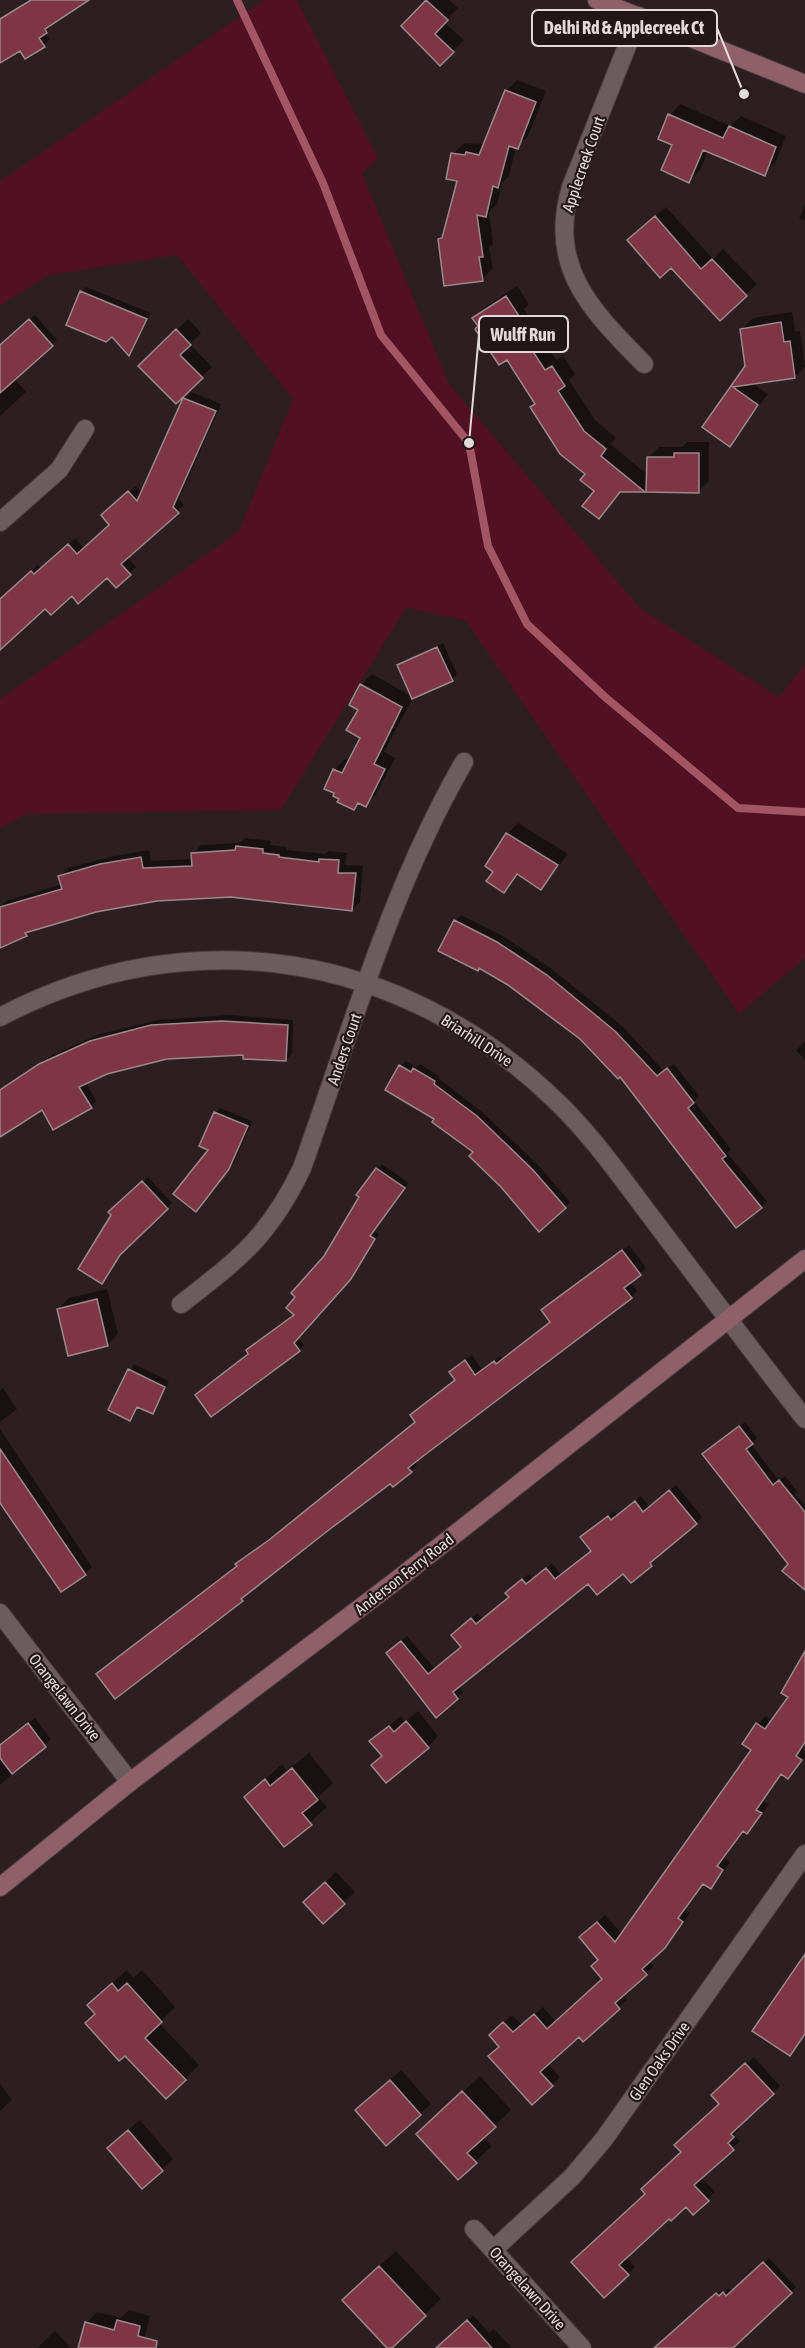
<svg xmlns="http://www.w3.org/2000/svg" width="805" height="2348" viewBox="0 0 805 2348" font-family="'Asap Condensed',sans-serif">
<rect width="100%" height="100%" fill="#2d1f21"/>
<!-- green -->
<path fill="#521023" d="M264 0H297L378 158 362 173 449 384 641 609 779 697 805 664V958L739 1014 465 620 406 608 281 810 26 814 0 828V699L239 531 293 399 177 255 49 275 0 306V181Z"/>
<!-- shadow -->
<path fill="#0007" d="M30 0H88L51 23 52 26 45 32 50 39 44 45 21 49 0 62V19Z
M428 0H449L458 8 444 22 464 40 440 64 403 26Z
M517 80 546 91 528 136 516 147 509 176 502 183 497 204 489 212 493 244 489 248 493 268 482 279 439 239 445 233 459 179 453 154 464 143 485 144 506 91Z
M680 104 731 126 741 116 786 136 775 163 764 174 708 151 700 170 689 181 674 145 670 115Z
M805 204V221L799 219Z
M666 207 713 259 723 249 757 284 720 319 640 229Z
M517 286 529 304 524 309 556 360 563 356 575 374 569 380 595 420 616 438 610 444 648 475V458L659 447H682L687 442H709V481L698 492 648 488 645 491 622 490 609 506 596 491 507 358 474 318 485 307Z
M86 287 151 313 129 354 81 292Z
M792 312 795 332 800 331 805 367 795 377 752 383 768 394 730 445 704 427 747 366 742 329 753 318Z
M35 315 57 340 14 378 26 392 0 416V346Z
M188 319 201 333 190 344 212 367 176 402 140 366Z
M191 392 221 404 179 499 184 505 127 557 136 567 116 586 107 576 46 606 0 649V600L38 565 42 569 76 538 84 549 111 524 110 509 136 486 143 493 184 399Z
M443 643 457 674 452 679 399 666 404 661Z
M372 674 413 697 384 752 395 758 376 794 365 805 360 802 354 809 334 770 345 759 350 761 362 737 361 685Z
M518 823 568 854 541 889 519 873 503 891 495 871 507 834Z
M245 838 271 841 270 845 287 847 286 850 325 854 329 851 347 853 345 865 363 866 360 902 352 910 231 896 157 900 96 910 31 929 0 946V907L6 901 62 884 60 877 68 868 110 857 149 850 151 861 193 859V854L201 845 240 843Z
M461 915 503 936 553 970 622 1026 664 1071 674 1064 699 1096 694 1101 731 1149 727 1153 767 1201 761 1207 455 921Z
M229 1015 293 1020 292 1054 286 1060 244 1053 167 1057 106 1073 86 1082 96 1101 91 1107 42 1108 0 1134V1092L47 1058 97 1035 158 1020Z
M805 1042V1060L796 1050Z
M406 1061 416 1067 420 1064 439 1076 438 1078 482 1112 538 1165 570 1202 565 1207 475 1152 436 1119 400 1066Z
M220 1108 252 1121 234 1163 201 1205 215 1113Z
M382 1164 409 1183 405 1187 378 1168Z
M148 1177 172 1203 124 1249 102 1282 113 1215 110 1212Z
M404 1189 374 1231 379 1234 356 1272 298 1337 304 1345 299 1350 196 1395 295 1314Z
M629 1245 646 1268 630 1282 637 1291 631 1297 413 1461 417 1465 411 1471 390 1482 115 1697 104 1668 238 1565 243 1558 277 1534 417 1421 412 1415 456 1380 457 1366 472 1355 482 1370 501 1356 502 1359 551 1321 549 1304Z
M107 1289 118 1334 107 1345 58 1309 69 1298Z
M134 1364 169 1381 152 1413 139 1406 130 1419 110 1410Z
M3 1388 17 1409 0 1422V1390Z
M745 1422 757 1438 751 1444 779 1481 785 1476 797 1491 794 1495 805 1504V1581L790 1564 709 1449Z
M0 1429 92 1567 85 1574 0 1498Z
M676 1485 702 1517 696 1523 631 1581 624 1572 588 1582 458 1686 463 1692 457 1698 394 1647 407 1636 435 1669 462 1647 459 1629 478 1613 482 1619 510 1597 513 1587 529 1574 533 1579 552 1563 561 1575 592 1550 588 1531 614 1511 618 1516 641 1496 650 1507Z
M805 1665V1743L803 1747 805 1757 788 1777 782 1773 763 1801 769 1804 755 1824 747 1832 744 1830 724 1858 730 1862 718 1879 710 1887 705 1883 685 1910 690 1913 673 1938 649 1960 654 1966 623 1994 627 2000 584 2040 579 2035 547 2063 560 2077 552 2085 501 2046 499 2027 512 2015 522 2025 543 2007 556 2022 604 1978 589 1930 605 1915 622 1934 753 1749 758 1724 766 1716 773 1721 790 1696Z
M418 1711 438 1736 428 1747 383 1756 371 1741 401 1716 405 1722Z
M35 1718 51 1739 0 1785V1744Z
M309 1753 333 1783 318 1797 327 1807 285 1845 246 1797 282 1764 287 1771Z
M336 1872 355 1892 323 1922 316 1891Z
M127 1970 133 1978 142 1970 175 2007 159 2023 199 2065 166 2097 125 2054 96 2014 103 1991Z
M754 2057 780 2086 737 2126 740 2129 734 2135 740 2141 701 2177 715 2192 693 2213 686 2205 669 2217 626 2256 635 2267 604 2296 647 2194 721 2104 720 2088Z
M401 2070 431 2104 420 2114 368 2100Z
M480 2076 511 2110 483 2137 492 2146 458 2178 435 2118Z
M0 2084 12 2100 0 2111Z
M140 2120 173 2159 143 2187 120 2137Z
M396 2251 441 2299 389 2348 360 2284Z
M769 2258 796 2287 731 2347 656 2348 722 2290 725 2292 729 2288 732 2292Z
M129 2310 150 2316 142 2348H80L86 2323 97 2312 121 2318Z
M473 2315 489 2333 494 2329 512 2348H442L440 2346Z
M55 2331 71 2348H37Z"/>
<g fill="none" stroke-linecap="round" stroke-linejoin="round">
<!-- stream -->
<path stroke="#a25564" stroke-width="8" d="M237 0 323 183 381 335 469 443 488 546 527 624 605 697 738 808 805 812"/>
</g>
<!-- building -->
<path fill="#7e3545" stroke="#9b898b" stroke-width="1.5" d="M31 0H89L45 29 47 33 39 38 45 47 25 59 20 51 0 63V19Z
M426 0 448 20 435 34 454 52 440 66 401 26Z
M505 90 536 102 518 149 509 146 498 188 493 186 486 217 477 215 483 257H479L483 281 444 286 438 239 442 238 457 181 446 179 451 153 465 155 466 152 479 155Z
M668 114 723 138 729 126 776 147 765 176 703 150 689 183 661 170 672 145 658 139Z
M655 216 701 269 712 259 747 296 720 321 671 268 660 278 627 240Z
M80 291 147 319 129 356 112 337 106 342 66 325Z
M506 296 519 316 513 321 545 370 552 366 565 386 558 391 584 431 606 449 601 456 645 492H620L599 519 582 506 594 491 580 480 585 474 560 454 530 407 535 404 507 360 499 365 475 329 478 326 472 318Z
M29 319 53 346 0 393V345Z
M781 322 784 342 790 341 795 378 733 387 758 405 730 447 702 427 745 366 740 329Z
M176 329 191 345 180 355 203 378 176 404 138 366Z
M183 398 216 411 173 507 179 513 121 564 131 575 116 588 107 578 78 604 72 596 51 615 45 609 0 650V599L31 571 34 574 68 544 77 554 109 525 101 515 128 491 137 501Z
M674 453H699V493L646 492 647 457H674Z
M437 647 453 681 412 699 397 665Z
M360 684 402 707 374 764 385 769 366 807 358 803 354 810 337 802 339 799 333 796 334 793 324 789 333 769 342 773 360 738 346 730 358 710 349 705Z
M506 833 558 865 541 890 517 874 504 893 486 881 493 872 485 866Z
M236 846 263 849V853L279 855V857L319 862V859L339 860 338 873H356L352 911 231 897 157 901 96 912 25 933 27 936 0 948V907L62 889 58 876 100 864 141 857 143 868 192 866 191 853 235 850Z
M454 920 497 942 547 975 616 1032 657 1076 667 1068 694 1103 688 1108 726 1156 722 1159 762 1208 736 1228 620 1077 618 1079 580 1039 508 985 479 968 478 971 438 951Z
M222 1021 288 1025 286 1061 243 1059V1055L167 1059 107 1074 79 1087 92 1108 53 1130 42 1110 0 1137V1090L39 1064 90 1041 151 1025Z
M399 1065 411 1072 413 1068 435 1081 434 1084 477 1116 533 1170 566 1208 539 1232 501 1187 469 1156 473 1152 432 1122 434 1119 385 1090Z
M214 1112 248 1126 229 1169 196 1212 173 1194 208 1150 199 1146Z
M376 1168 405 1188 370 1236 375 1239 351 1279 294 1343 300 1351 211 1417 195 1395 248 1354 246 1350 294 1315 286 1308 295 1297 291 1293 324 1256 359 1197 356 1195Z
M142 1181 168 1209 120 1255 102 1284 78 1269 111 1215 108 1212Z
M622 1250 641 1275 624 1288 632 1298 422 1457 408 1468 412 1472 393 1487 390 1484 330 1529 241 1599 243 1601 115 1699 96 1674 237 1566 235 1564 269 1540 415 1422 410 1415 455 1380 449 1372 465 1360 475 1375 494 1361 496 1364 550 1322 541 1310Z
M97 1299 108 1346 68 1356 57 1309Z
M128 1369 165 1387 153 1414 137 1407 130 1421 108 1410Z
M739 1426 753 1444 746 1449 773 1485 779 1480 805 1512V1590L782 1571 788 1564 702 1454Z
M0 1449 86 1575 61 1592 0 1503Z
M669 1490 697 1524 650 1563 652 1566 631 1583 623 1574 597 1595 588 1584 453 1692 458 1699 436 1718 386 1653 401 1641 428 1674 461 1647 451 1635 471 1618 476 1624 509 1597 505 1593 522 1579 526 1584 546 1568 555 1579 591 1551 580 1537 608 1516 611 1520 635 1501 643 1512Z
M805 1651V1742L796 1756 802 1760 788 1779 781 1774 756 1810 762 1813 747 1834 743 1831 717 1866 723 1870 711 1889 703 1884 678 1918 683 1922 665 1948 642 1969 647 1975 615 2003 620 2009 583 2042 579 2037 540 2072 553 2086 532 2105 488 2056 499 2047 489 2035 503 2022 513 2032 534 2014 547 2029 602 1979 591 1966 598 1960 579 1937 597 1922 615 1942 751 1750 742 1744 756 1723 765 1729 788 1697 781 1693Z
M406 1721 429 1748 386 1783 371 1765 382 1756 369 1741 389 1726 394 1732Z
M28 1723 46 1747 12 1774 0 1758V1745Z
M292 1768 318 1800 302 1813 312 1825 284 1847 244 1797 265 1779 270 1786Z
M325 1882 345 1904 323 1924 303 1902Z
M805 1954V2034L790 2056 752 2031Z
M112 1983 118 1991 127 1983 162 2022 145 2038 186 2080 166 2099 125 2056 119 2061 85 2023 95 2014 87 2005Z
M745 2063 774 2094 731 2134 734 2137 728 2143 734 2150 694 2185 709 2201 693 2215 686 2207 671 2221 669 2219 619 2265 629 2275 604 2298 571 2262 645 2194 641 2189 681 2152 674 2145 719 2104 711 2095Z
M390 2080 421 2115 386 2146 355 2110Z
M462 2091 496 2127 467 2153 477 2163 458 2180 416 2134Z
M128 2130 163 2171 142 2189 107 2148Z
M763 2262 792 2293 733 2348H654L716 2293 719 2296 723 2292 726 2296Z
M379 2266 426 2316 392 2348H387L342 2300Z
M117 2320 140 2326 138 2336 157 2341 156 2348H78L85 2322 114 2330Z
M467 2320 492 2348H436Z"/>
<g fill="none" stroke-linecap="round" stroke-linejoin="round">
<!-- street casing -->
<g stroke="#473b3d" stroke-width="20">
<path id="street" d="M639 16 571 187C547 267 591 310 644 364
M0 522 59 470 85 429
M0 1017C190 917 402 952 555 1100 593 1136 623 1180 655 1222 705 1288 754 1354 805 1419
M181 1304C239 1259 269 1237 302 1168 351 1031 391 888 464 762
M0 1613 130 1782
M474 2229 582 2348
M493 2250 572 2177 604 2139 805 1854"/>
</g>
<!-- secondary casing -->
<g stroke="#473b3d" stroke-width="20">
<path id="secondary" d="M597 0 805 84
M0 1887 130 1782 393 1583 805 1259"/>
</g>
<!-- street -->
<use href="#street" stroke="#6d5c5e" stroke-width="18"/>
<!-- secondary -->
<use href="#secondary" stroke="#8f6069" stroke-width="18"/>
</g>
<g text-anchor="middle" stroke-width="4.5" stroke-linejoin="round" paint-order="stroke">
<!-- street labels -->
<g font-size="16" fill="#e4dadc" stroke="#231618">
<text transform="translate(583 164) rotate(-71)" y="6">Applecreek Court</text>
<text transform="translate(477 1040) rotate(33)" y="6">Briarhill Drive</text>
<text transform="translate(344 1049) rotate(-71)" y="6">Anders Court</text>
<text transform="translate(404 1574) rotate(-38)" y="6">Anderson Ferry Road</text>
<text transform="translate(65 1697) rotate(52)" y="6">Orangelawn Drive</text>
<text transform="translate(659 2061) rotate(-55)" y="6">Glen Oaks Drive</text>
<text transform="translate(528 2288) rotate(48)" y="6">Orangelawn Drive</text>
</g>
</g>
<!-- callouts -->
<path fill="none" stroke="#e4dadc" stroke-width="2" d="M744 94L717 28M469 443L479 334"/>
<g fill="#e4dadc" stroke="#231618" stroke-width="2">
<circle cx="744" cy="94" r="6"/>
<circle cx="469" cy="443" r="6"/>
</g>
<g fill="#231618" stroke="#e4dadc" stroke-width="2">
<rect x="532" y="10" width="185" height="36" rx="6"/>
<rect x="479" y="316" width="89" height="36" rx="6"/>
</g>
<g font-size="18" text-anchor="middle" font-weight="bold" fill="#e4dadc">
<text x="624" y="34">Delhi Rd &amp; Applecreek Ct</text>
<text x="523" y="341">Wulff Run</text>
</g>
</svg>
